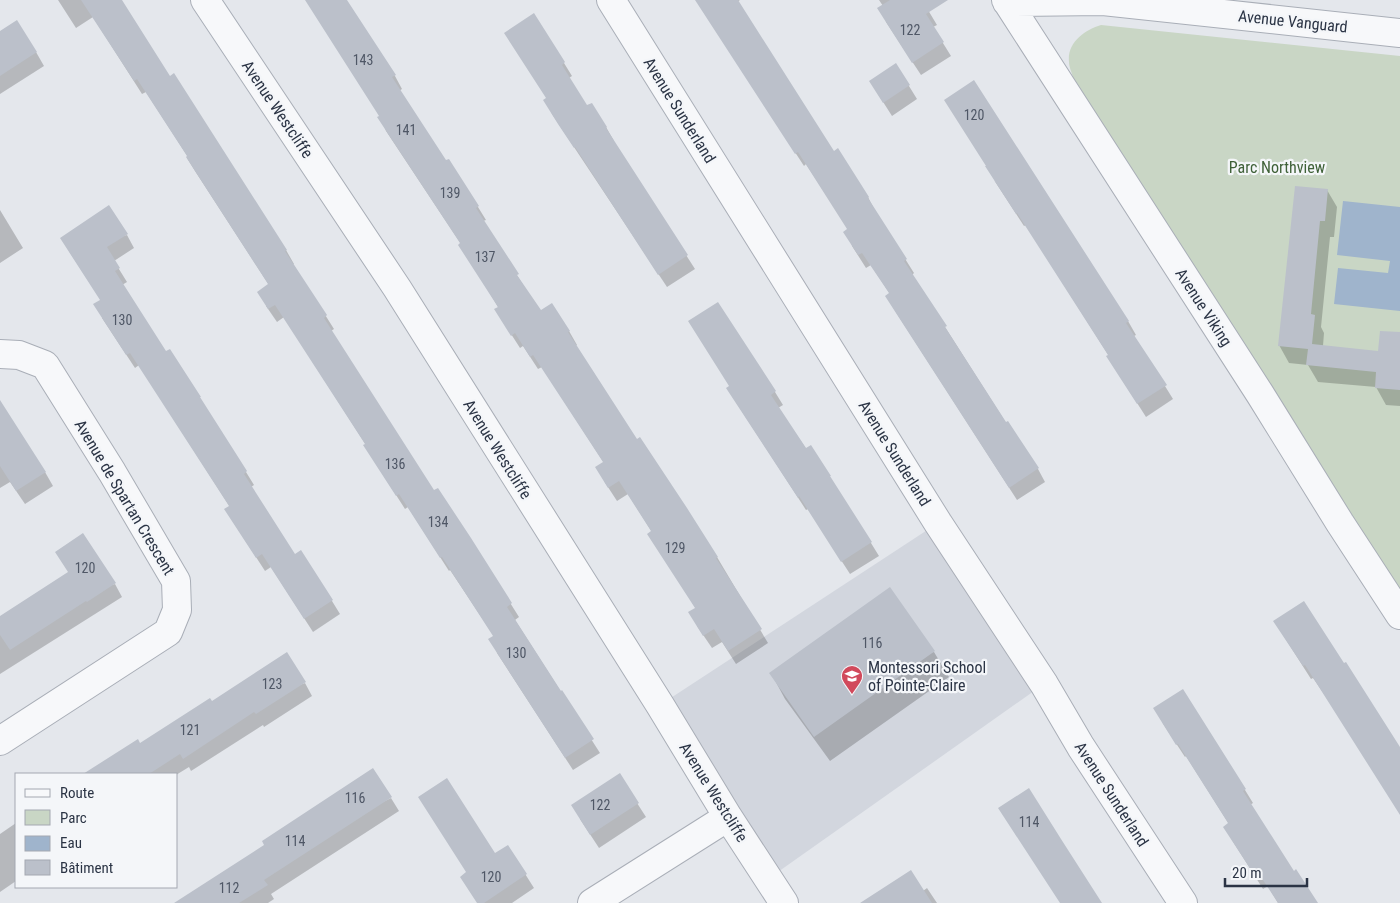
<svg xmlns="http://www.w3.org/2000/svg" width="1400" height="903" viewBox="0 0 1400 903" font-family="'Roboto Condensed',sans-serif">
<rect width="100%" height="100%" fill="#e4e7ec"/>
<!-- built -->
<path fill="#d2d6de" d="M938 523 1044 684 768 879 660 705Z"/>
<!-- green -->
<path fill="#c9d6c5" d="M1101 25 1400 56V591L1073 77C1072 73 1069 67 1069 62 1067 42 1085 30 1101 25Z"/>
<!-- water -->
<path fill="#9fb4cc" d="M1343 201 1400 207V311L1334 304 1338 268 1388 273 1390 261 1337 255Z"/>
<!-- shadow -->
<path fill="#0003" d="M58 0H120L170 78 286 250 294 264H293L334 329 331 331 434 492 470 539 519 617 515 620 600 753 573 770 497 653 494 636 450 570 449 571 408 507 405 509 373 459 366 445 284 317 277 322 266 306 269 285 195 171 187 158 188 157 146 92 142 94 93 17 76 28Z
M306 0H345L395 76 402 89 399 91 446 162 478 207 486 220 483 221 540 312 569 331 577 345 575 346 637 441 717 557 768 643 736 664 722 642 712 648 697 626 696 609 652 532 628 494 617 501 604 481V463L542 367 538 369 523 346 520 348 504 323 498 307 461 244 386 131 380 116Z
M696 0H740L737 2 833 152 868 197 875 211 914 273 912 275 1006 423 1038 469 1045 482 1017 500 894 309 890 294 871 265 866 268 852 246 849 230 806 164 804 166Z
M879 0H922L937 25 933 27 951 56 921 75 886 22 883 6Z
M533 15 564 63 572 76 569 78 587 107 606 127 614 141H613L695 269 667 287 552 114 547 99Z
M0 32 36 52 44 66 0 94Z
M896 65 917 99 892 116 878 94Z
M994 180 1128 321 1136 335 1134 336 1173 399 1146 417 1116 370 1109 356 1026 225 1024 226Z
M1327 190 1337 207 1334 237H1330L1321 327 1324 333 1323 346 1379 352 1400 334V406L1386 405 1376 387 1318 382 1308 365 1289 363 1279 345Z
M0 210 23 248 0 263Z
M127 235 134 248 114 261 127 282 122 285 166 353 207 411 246 472 254 485 251 487 295 556 332 601 340 614 313 632 271 567 265 571 234 523 230 507 139 365 135 368 102 318 101 300 69 251Z
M717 304 775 392 783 405 778 408 871 543 879 556 850 574 808 509 806 510 736 402 730 387Z
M0 429 45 472 53 486 25 504 10 482 0 488Z
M115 584 122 597 0 674V617Z
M1283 635 1400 749V804L1313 678 1311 679Z
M934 652 949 677 830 761 785 699 771 673Z
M305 683 312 696 264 727 263 725 191 771 189 767 176 775 85 774 137 741 140 745Z
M1162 722 1245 790 1253 803 1250 805 1293 873 1316 903H1278L1268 886 1263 889 1232 840 1229 824 1186 756 1185 757Z
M619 775 646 817 599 848 580 819Z
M391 798 399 811 271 894 274 899 268 903H176Z
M16 823V881L0 892V834Z
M508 847 534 888 512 903H477L495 855Z
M927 888 937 903H880L923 891Z"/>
<!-- building -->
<path fill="#bbc0ca" d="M81 0H122L170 76 174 73 287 250 285 251 327 315 324 318 434 490 438 488 471 538 512 603 507 607 561 691 562 690 594 739 565 758 488 639 493 636 442 557 440 558 399 494 396 496 363 445 365 444 275 305 268 309 257 292 268 284 186 157 187 156 137 79 134 81Z
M305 0H347L396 75 392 77 446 160 449 159 479 206 476 208 519 274 517 275 541 310 552 303 570 331 568 332 637 439 640 437 687 508 718 557 716 558 762 629 728 651 714 629 703 636 688 612 695 608 647 534 651 531 619 481 608 488 595 467 603 462 533 355 530 357 515 333 511 336 494 309 498 307 458 245 460 243 377 117 379 116Z
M695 0H738L834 151 838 148 869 197 868 198 907 259 904 261 947 326 945 327 1006 422 1008 421 1039 468 1009 488 885 296 889 293 862 253 858 255 843 232 847 229 798 152 795 154Z
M890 0H948L926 14 944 42 912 63 877 8Z
M534 13 565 62 562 65 587 105 592 103 607 127 606 128 688 255 658 275 575 147 574 148 558 124 543 100 546 98 504 33Z
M17 20 37 52 0 76V31Z
M896 63 910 85 883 103 869 81Z
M974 80 1129 321 1126 323 1167 385 1137 404 1106 356 1108 355 1017 213 1016 214 985 166H986L944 100Z
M1295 186 1328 189 1325 221H1320L1311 314 1315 315 1312 344 1378 351 1380 331 1400 332V390L1375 388 1376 372 1306 365 1308 349 1278 346Z
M109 205 128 234 107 247 120 268 115 271 166 351 170 349 201 397H200L247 471 244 474 295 554 301 550 333 600 304 619 262 554 256 558 224 509 229 506 130 353 126 355 93 304 100 300 60 238Z
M718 302 776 391 771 395 806 448 811 445 831 476H830L872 542 841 562 799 496 798 498 726 388 729 386 688 321Z
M0 400 46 472 16 491 0 466Z
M83 533 116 583 87 602 86 601 10 650 0 635V616L68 572 55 552Z
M890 587 935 651 814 737 769 673Z
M1304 601 1344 663 1346 662 1400 747V815L1305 665 1303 666 1273 621Z
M287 652 306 682 256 714 254 712 183 759 180 754 149 774H83L138 739 140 743 210 698 212 701Z
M1183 689 1246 789 1243 791 1294 871 1296 869 1318 903H1278L1259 874 1255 876 1223 827 1228 823 1178 744 1176 745 1153 708Z
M373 768 392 797 264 880 268 885 239 903H174L264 845 262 841Z
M620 773 639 803 590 835 571 805Z
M447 778 495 853 508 845 527 874 484 903H477L460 877 466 872 418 797Z
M1029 788 1061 839 1102 903H1060L998 808Z
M911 870 932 903H860Z"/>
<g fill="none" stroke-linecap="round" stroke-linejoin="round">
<!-- minor casing -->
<g stroke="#a9aeb7" stroke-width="30">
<path id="minor" d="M205 0 397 288 660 705 728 817 784 903
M611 0 938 523 1044 684 1081 747 1183 903
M1006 0 1260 394 1340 523 1400 615
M1007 2 1103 1 1400 33
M0 354 19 355 45 365 112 472 176 581 177 610 168 632 0 741
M592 903 728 817"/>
</g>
<!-- minor -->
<use href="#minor" stroke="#f7f8fa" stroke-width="28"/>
</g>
<!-- icons -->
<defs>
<g id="school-pin" transform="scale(1.125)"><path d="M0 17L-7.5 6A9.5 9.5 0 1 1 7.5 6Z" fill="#d1495b" stroke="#f4f6f9"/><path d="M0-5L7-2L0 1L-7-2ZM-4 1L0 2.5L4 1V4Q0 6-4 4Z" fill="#fff"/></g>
</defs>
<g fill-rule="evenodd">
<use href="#school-pin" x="852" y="676"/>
</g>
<g text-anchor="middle" stroke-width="4.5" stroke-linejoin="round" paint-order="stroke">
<!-- number labels -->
<g font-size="14" fill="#4f5766">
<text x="910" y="35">122</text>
<text x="363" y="65">143</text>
<text x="974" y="120">120</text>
<text x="406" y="135">141</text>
<text x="450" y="198">139</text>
<text x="485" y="262">137</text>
<text x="122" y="325">130</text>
<text x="395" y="469">136</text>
<text x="438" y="527">134</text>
<text x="675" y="553">129</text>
<text x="85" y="573">120</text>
<text x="872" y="648">116</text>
<text x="516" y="658">130</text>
<text x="272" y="689">123</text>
<text x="190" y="735">121</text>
<text x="355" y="803">116</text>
<text x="600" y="810">122</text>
<text x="1029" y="827">114</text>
<text x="295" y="846">114</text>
<text x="491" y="882">120</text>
<text x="229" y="893">112</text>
</g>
<!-- street labels -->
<g font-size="16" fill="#2b3445" stroke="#f4f6f9">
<text transform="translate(1293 21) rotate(6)" y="6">Avenue Vanguard</text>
<text transform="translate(278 109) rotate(56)" y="6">Avenue Westcliffe</text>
<text transform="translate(680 110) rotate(58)" y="6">Avenue Sunderland</text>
<text transform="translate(1204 307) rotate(57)" y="6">Avenue Viking</text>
<text transform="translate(498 449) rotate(58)" y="6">Avenue Westcliffe</text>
<text transform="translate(895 453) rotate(58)" y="6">Avenue Sunderland</text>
<text transform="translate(125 497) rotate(59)" y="6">Avenue de Spartan Crescent</text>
<text transform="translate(714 792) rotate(58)" y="6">Avenue Westcliffe</text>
<text transform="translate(1112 794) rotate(57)" y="6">Avenue Sunderland</text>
</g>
<!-- park labels -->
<g font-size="16" fill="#3f6138" stroke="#f4f6f9">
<text x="1277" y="173">Parc Northview</text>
</g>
<!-- poi labels -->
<g font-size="16" fill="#2b3445" stroke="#f4f6f9" text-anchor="start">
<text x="868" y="673">Montessori School<tspan x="868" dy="18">of Pointe-Claire</tspan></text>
</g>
</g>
<!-- legend -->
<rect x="15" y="773" width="162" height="115" fill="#f4f6f9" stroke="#a4a8b1"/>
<rect x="25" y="789" width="25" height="8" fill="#f7f8fa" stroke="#a4a8b1"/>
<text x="60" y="798" font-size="15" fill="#2b3445">Route</text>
<rect x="25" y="810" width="25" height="15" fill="#c9d6c5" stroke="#a4a8b1"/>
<text x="60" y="823" font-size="15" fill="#2b3445">Parc</text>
<rect x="25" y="836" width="25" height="15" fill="#9fb4cc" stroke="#a4a8b1"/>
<text x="60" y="848" font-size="15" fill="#2b3445">Eau</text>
<rect x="25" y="860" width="25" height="15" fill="#bbc0ca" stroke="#a4a8b1"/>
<text x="60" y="873" font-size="15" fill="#2b3445">Bâtiment</text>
<!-- scale -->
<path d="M1225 878v8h82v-8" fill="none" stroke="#2b3445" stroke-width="2.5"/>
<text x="1232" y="878" font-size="15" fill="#2b3445" stroke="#f4f6f9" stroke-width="4" paint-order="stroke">20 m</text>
</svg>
